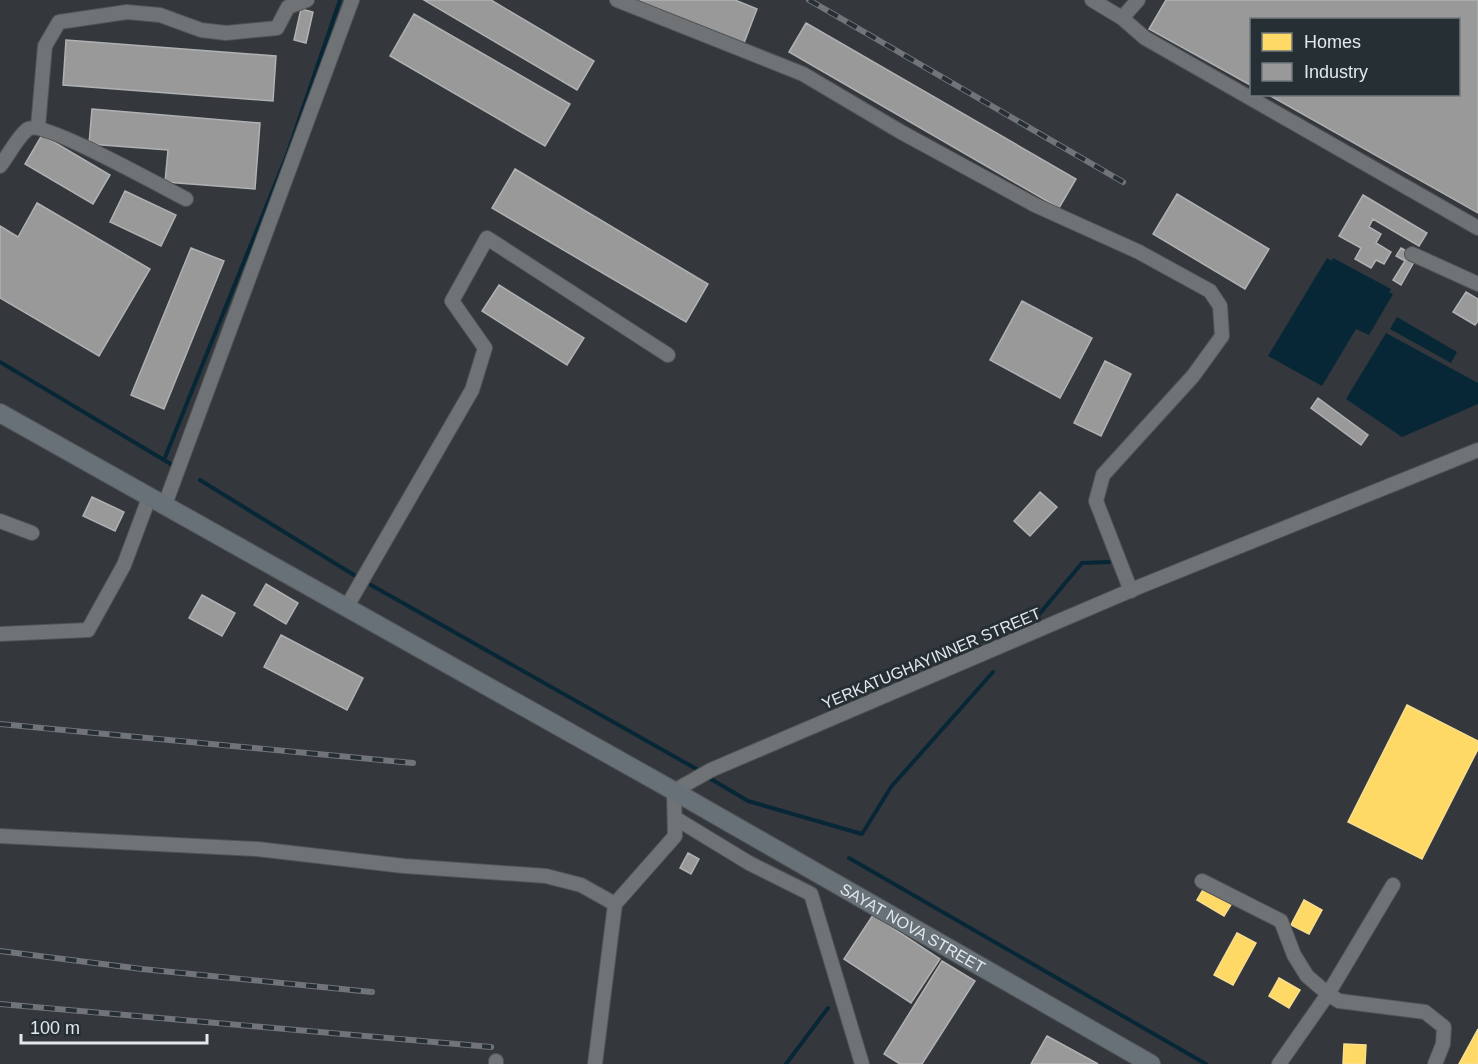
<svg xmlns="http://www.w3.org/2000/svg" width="1478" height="1064" viewBox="0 0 1478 1064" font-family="Helvetica,sans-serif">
<rect width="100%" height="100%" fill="#34383c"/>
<!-- water -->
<path fill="#072737" d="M1327 258 1332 261 1333 258 1391 289 1389 292 1393 294 1369 335 1356 329 1322 386 1268 356Z
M1397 317 1457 352 1451 363 1390 329Z
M1386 333 1478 383V404L1402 437 1346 399Z"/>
<!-- homes -->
<path fill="#ffd966" stroke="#f7de8e" stroke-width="1.5" d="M1407 705 1478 741V749L1422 859 1348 822Z
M1204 888 1232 903 1224 916 1197 900Z
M1304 900 1322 910 1309 934 1291 925Z
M1237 933 1256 943 1233 985 1214 975Z
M1279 978 1300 990 1289 1008 1269 996Z
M1478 1029V1064H1459Z
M1344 1044 1366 1045 1365 1064H1343Z"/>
<!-- industry -->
<path fill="#999" stroke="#afb1b2" stroke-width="1.5" d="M424 0H491L594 61 577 90Z
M637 0H735L757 9 744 43Z
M1166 0H1478V213L1267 94H1458V20H1252V86L1149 29Z
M301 9 313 12 306 43 294 40Z
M414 14 570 104 545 146 390 56Z
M806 23 1076 179 1059 208 789 52Z
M66 40 276 56 273 101 63 85Z
M92 109 260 123 255 189 165 182 168 150 89 144Z
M42 135 110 175 93 204 25 164Z
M515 169 708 284 686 322 492 208Z
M125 191 176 215 161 246 110 222Z
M1177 194 1269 249 1245 289 1153 234Z
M1363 195 1427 233 1419 246 1373 219 1369 227 1381 234 1376 243 1391 252 1384 264 1376 260 1371 268 1355 259 1361 248 1339 236Z
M37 203 150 269 99 356 0 298V226L18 237Z
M191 248 224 261 164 409 131 395Z
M1401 248 1410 253 1414 262 1401 285 1393 280 1405 261 1396 256Z
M499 285 584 338 567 365 482 311Z
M1466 292 1478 299V321L1475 325 1453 312Z
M1022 301 1092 338 1060 398 990 360Z
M1105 361 1131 374 1101 436 1074 423Z
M1318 398 1368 435 1361 445 1311 408Z
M1040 492 1057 507 1030 536 1014 521Z
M92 497 124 512 115 531 83 516Z
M266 584 298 603 286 624 254 605Z
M202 595 235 613 222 636 189 618Z
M281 635 363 678 347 710 264 667Z
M688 853 699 859 691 874 680 868Z
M873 915 940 959 911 1003 844 959Z
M942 961 975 981 922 1064H900L884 1054Z
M1047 1036 1098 1064H1031Z"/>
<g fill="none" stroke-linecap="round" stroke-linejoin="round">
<!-- stream -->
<path stroke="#072737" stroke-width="4" d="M0 362 174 466
M164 460 287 155 340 0
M200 480 354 575
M371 585 700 771
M1036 618 1082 563 1109 562
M706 776 748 801 862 834 891 787 993 672
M849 858 1206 1064
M786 1064 828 1008"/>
<!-- minor casing -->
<g stroke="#505457" stroke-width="16">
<path id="minor" d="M617 0 803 74 901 132 1035 205 1139 252 1210 291 1220 306 1222 336 1193 376 1103 475 1096 501 1131 591
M1092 0 1122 18 1145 38 1478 228
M1122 18 1138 0
M38 127 45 46 59 22 127 12 160 15 201 30 226 33 277 28 288 7 307 0
M0 166C8 156 18 136 28 129 43 120 164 188 186 199
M1412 254 1478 284
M164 507 352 0
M0 521 32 533
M346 608 472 390 485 348 452 301 487 238 668 355
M0 634 88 630 124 565 149 498
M675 818 749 863 811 894 862 1064
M0 836 257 849 404 866 546 876 581 885 615 904
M1202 881 1281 921 1294 955 1307 976 1328 994 1339 1001 1425 1012 1444 1027 1443 1044 1435 1064
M496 1064V1061
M595 1064 615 904 675 836 674 791 711 770 1141 586 1478 450
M1279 1064 1328 994 1393 885"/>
</g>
<!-- major casing -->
<g stroke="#505457" stroke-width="20">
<g id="major">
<path id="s1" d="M0 413 674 791 1151 1064"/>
</g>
</g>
<!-- minor -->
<use href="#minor" stroke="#707375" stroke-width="14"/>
<!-- major -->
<use href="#major" stroke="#687178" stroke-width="18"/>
<!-- rail casing -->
<g stroke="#717478" stroke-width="6">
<path id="rail" d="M809 0 1123 182
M0 724 413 763
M0 951 142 969 372 992
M0 1004 491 1047"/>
</g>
<!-- rail -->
<use href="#rail" stroke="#262f34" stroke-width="4" stroke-dasharray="11" stroke-linecap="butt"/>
</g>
<g text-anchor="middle" stroke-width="6" stroke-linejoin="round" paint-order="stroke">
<!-- street labels -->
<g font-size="16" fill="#e3e8ec" stroke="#262f34">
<text transform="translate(931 658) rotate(-23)" y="6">YERKATUGHAYINNER STREET</text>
<text dy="6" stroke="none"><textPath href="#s1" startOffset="1048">SAYAT NOVA STREET</textPath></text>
</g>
</g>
<!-- legend -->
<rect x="1250" y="18" width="210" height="78" fill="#262f34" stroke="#72797e" stroke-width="1.5"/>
<rect x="1262" y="33" width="30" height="18" fill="#ffd966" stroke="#72797e" stroke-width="1.5"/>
<text x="1304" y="48" font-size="18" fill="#e3e8ec">Homes</text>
<rect x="1262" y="63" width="30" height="18" fill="#999999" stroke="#72797e" stroke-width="1.5"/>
<text x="1304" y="78" font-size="18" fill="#e3e8ec">Industry</text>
<!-- scale -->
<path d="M21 1034v9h186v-9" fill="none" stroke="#e3e8ec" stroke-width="3"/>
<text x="30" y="1034" font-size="18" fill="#e3e8ec" stroke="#262f34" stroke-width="4.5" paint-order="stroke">100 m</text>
</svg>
